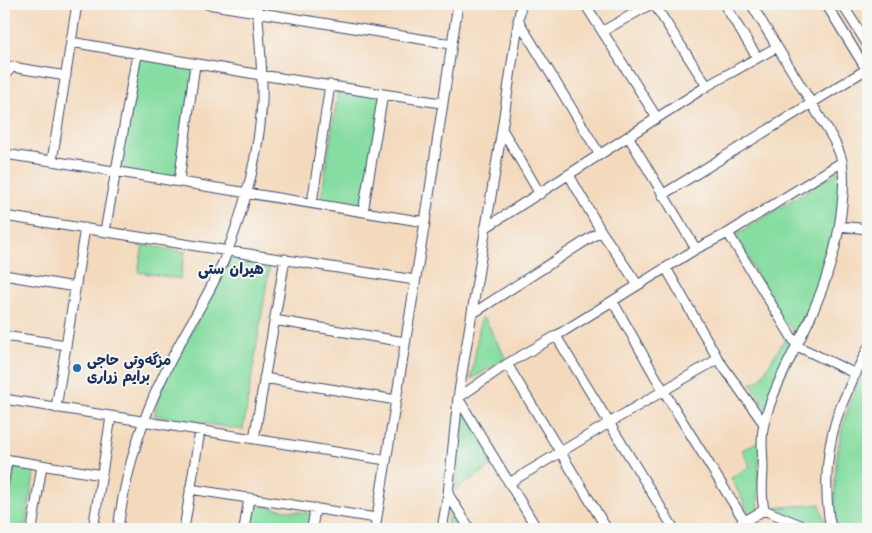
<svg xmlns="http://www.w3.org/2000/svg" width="872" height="533" viewBox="0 0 872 533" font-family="'Shantell Sans','Playpen Sans Arabic',sans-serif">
<rect width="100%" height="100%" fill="#f6f6f2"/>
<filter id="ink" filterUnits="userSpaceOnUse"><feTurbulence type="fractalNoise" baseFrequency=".02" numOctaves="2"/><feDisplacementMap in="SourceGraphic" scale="10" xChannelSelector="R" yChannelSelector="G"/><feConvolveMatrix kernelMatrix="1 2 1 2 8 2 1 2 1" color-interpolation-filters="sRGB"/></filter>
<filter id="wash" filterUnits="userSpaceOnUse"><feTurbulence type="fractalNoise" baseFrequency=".0096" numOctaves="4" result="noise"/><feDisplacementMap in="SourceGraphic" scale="20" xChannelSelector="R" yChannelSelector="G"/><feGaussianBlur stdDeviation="1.12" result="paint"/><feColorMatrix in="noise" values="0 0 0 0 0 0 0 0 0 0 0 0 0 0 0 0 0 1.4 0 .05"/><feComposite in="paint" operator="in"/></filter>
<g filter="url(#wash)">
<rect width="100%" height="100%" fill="#f4dabd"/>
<!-- green -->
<path fill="#86dda1" stroke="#508680" d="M137 55 195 65 175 183 117 173Z
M339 86 383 94 363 212 320 205Z
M840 170 844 175 830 266 799 339 789 326 781 321 736 235Z
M143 245 185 252 180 279 138 272Z
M230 259 270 264 243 430 154 415 163 386Z
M481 318 485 319 506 359 471 379Z
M787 336 800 345 767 410 751 383 760 380 771 361Z
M868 370V529H837C832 488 835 451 847 411 851 397 857 380 868 370Z
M466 411 495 464 455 490Z
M761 440C759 462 756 484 759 506L756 510 749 513 731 478 750 466 742 450Z
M15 466 35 469 25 529H4Z
M820 504 825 523 821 529H814L776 512 772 508Z
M256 505 311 514 308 529H252Z
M451 506 465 529H447L449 507Z"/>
</g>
<g filter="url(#ink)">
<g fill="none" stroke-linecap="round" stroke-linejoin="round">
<!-- minor casing -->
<g stroke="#3c496c" stroke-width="11">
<path id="minor" d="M207 4 451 44
M585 4 657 118
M654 4 707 86
M724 4 757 57
M751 4C771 37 792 71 812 104 822 122 837 141 842 161 845 179 843 197 841 214 837 247 827 279 814 309 798 347 774 383 764 424 760 439 763 454 763 469 762 483 761 496 764 510
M826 4 868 72
M842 4 868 45
M518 20 600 155
M603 31 651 4
M71 42 261 75 441 103
M4 85 5 75 12 67 66 76
M502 129 540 194
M628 136 696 249
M4 154 52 161 425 222
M52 161 77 4
M569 175 601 231 638 285
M179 181 195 65
M662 195 867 69
M312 203 330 85
M363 212 383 94
M4 216 415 280
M839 226 868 229
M485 228 707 86 777 47
M105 231 137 55
M728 233 797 346 856 374
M666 268 718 359 764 424
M4 275 75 287
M613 302 663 390 745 522
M472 314 601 231
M274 320 405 342
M4 336 66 345
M556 336 674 529
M507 364 607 529
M264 378 396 400
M4 399 386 460
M56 408 85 228
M254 439 285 259
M4 459 102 475
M4 481 7 460
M509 483C579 441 648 399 718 359
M190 489 376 518
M448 494 470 529
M764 510 810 529
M32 529 42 465
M93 529 111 417
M118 529C125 475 140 423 164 374 182 335 207 300 224 260 244 210 259 156 262 102 263 70 259 36 257 4
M184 529 200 431
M244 529 249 498
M312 529 315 508
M375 529 425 222 458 4
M442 529 448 494 458 398 502 129 521 4
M537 529 458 398 507 364 556 336 696 249 728 233 842 162
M731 529 764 510
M831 529C823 489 826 442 842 404 850 385 859 366 868 348"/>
</g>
<!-- minor -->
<use href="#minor" stroke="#fff" stroke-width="9"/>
</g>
</g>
<!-- markers -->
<circle fill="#1f6fb2" stroke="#f6f6f2" stroke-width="2" cx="77" cy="368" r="5"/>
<g text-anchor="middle" stroke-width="4" stroke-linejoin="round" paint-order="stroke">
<!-- poi labels -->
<g font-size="14" font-weight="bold" fill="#1b2f5e" stroke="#f6f6f2" text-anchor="start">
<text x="87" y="365">مزگەوتی حاجی<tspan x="87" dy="16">برایم زراری</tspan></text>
</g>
<!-- neighbourhood labels -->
<g font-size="15" font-weight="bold" fill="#1b2f5e" stroke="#f6f6f2">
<text x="231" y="274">هیران ستی</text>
</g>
</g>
<!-- margin -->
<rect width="872" height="533" fill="none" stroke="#f6f6f2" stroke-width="20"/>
</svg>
